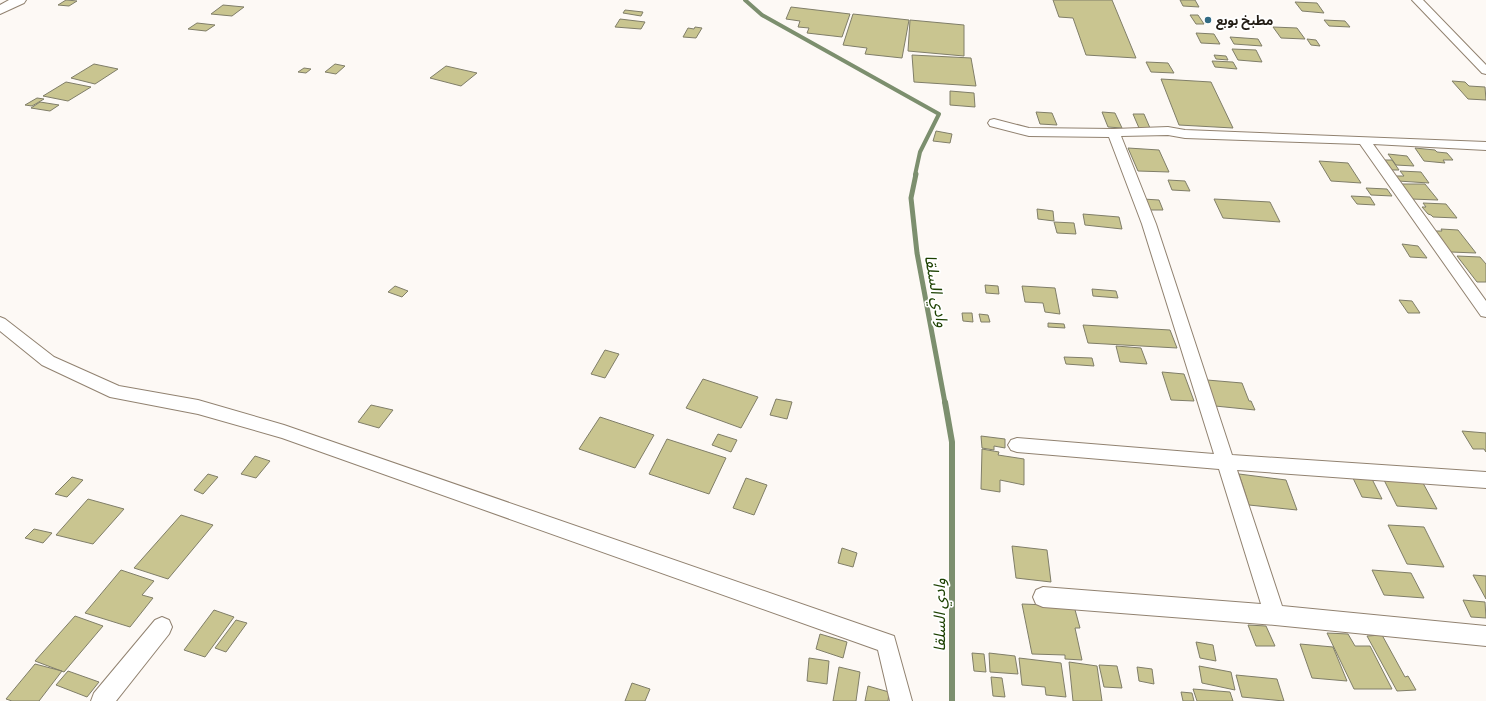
<svg xmlns="http://www.w3.org/2000/svg" width="1486" height="701" viewBox="0 0 1486 701" font-family="'Exo 2','Noto Sans Arabic',sans-serif">
<rect width="100%" height="100%" fill="#fdf9f5"/>
<g fill="none" stroke-linecap="round" stroke-linejoin="round">
<!-- stream-far2 -->
<path stroke="#7c8f6e" stroke-width="4" d="M745 0 762 15 939 114 920 152 915 175"/>
<!-- stream-far1 -->
<path stroke="#7c8f6e" stroke-width="5" d="M916 174 911 198 917 253 945 403"/>
<!-- stream -->
<path stroke="#7c8f6e" stroke-width="6" d="M945 402 952 442V701"/>
</g>
<!-- building -->
<path fill="#c9c590" stroke="#807e68" d="M66 0H67L77 1 69 6 58 5Z
M1053 0H1112L1136 58 1086 55 1073 18 1059 17Z
M1180 0H1195L1199 7 1183 6Z
M1295 2 1317 3 1324 13 1302 11Z
M223 5 244 7 232 16 211 14Z
M791 7 850 14 842 37 807 33 809 28 798 27 800 21 786 19Z
M625 10 643 12 641 16 623 13Z
M853 14 909 20 902 58 865 54 867 48 843 45Z
M1190 15H1198L1204 24H1196Z
M620 19 645 22 641 29 615 27Z
M910 20 964 25V56L908 51Z
M1324 20 1345 21 1350 27 1329 26Z
M197 23 215 25 206 31 188 29Z
M695 27 702 28 696 38 683 37 688 28 694 29Z
M1273 27 1297 28 1305 39 1281 38Z
M1196 33 1214 34 1220 44 1201 43Z
M1230 37 1258 39 1262 46 1234 44Z
M1307 39 1316 40 1320 46 1311 45Z
M1232 49 1256 50 1262 62 1238 60Z
M912 55 971 58 976 86 914 82Z
M1214 55 1226 56 1228 60 1216 59Z
M1212 61 1233 62 1237 69 1215 67Z
M1146 62 1168 63 1174 73 1151 72Z
M94 64 118 69 95 84 71 78Z
M335 64 345 66 336 74 325 72Z
M446 66 477 73 461 86 430 78Z
M304 68 311 69 306 73 298 72Z
M1161 79 1211 82 1233 128 1179 125Z
M1452 81 1465 82 1469 86 1485 87 1486 100 1468 99Z
M66 82 91 87 68 101 43 96Z
M950 91 974 93 975 107 950 105Z
M37 98 44 99 32 106 25 105Z
M40 102 59 105 50 111 31 108Z
M1036 112 1052 113 1057 125 1040 124Z
M1102 112 1115 113 1122 128 1108 127Z
M1133 114H1144L1150 128H1139Z
M936 131 952 134 950 143 933 141Z
M1128 148 1159 150 1169 172 1138 171Z
M1415 148 1435 150 1437 152 1447 153 1453 160H1443L1445 163 1424 161Z
M1388 154 1407 156 1414 166 1396 165Z
M1385 160H1392L1399 170H1392Z
M1319 161 1348 163 1361 183 1331 181Z
M1400 171 1421 172 1429 183 1398 181 1394 176H1404Z
M1168 180 1185 181 1190 191 1172 190Z
M1400 184H1425L1438 200 1411 199Z
M1366 188 1387 189 1392 196 1371 195Z
M1351 196 1370 197 1375 205 1357 204Z
M1143 199 1159 200 1163 210H1148Z
M1214 199 1270 202 1280 222 1223 218Z
M1423 203 1446 204 1457 218 1433 217 1431 215 1428 214 1422 207H1426Z
M1037 209 1053 211 1054 221 1038 219Z
M1083 214 1119 217 1122 229 1085 225Z
M1054 222 1074 223 1076 234 1057 233Z
M1441 229 1458 230 1476 253 1451 252 1434 231H1442Z
M1402 244 1418 246 1427 258 1410 257Z
M1457 256 1480 257 1486 264V282H1477Z
M985 285 998 286 999 294 986 293Z
M395 286 408 291 402 297 388 292Z
M1022 286 1055 288 1060 314 1045 312 1043 303 1025 302Z
M1092 289 1116 291 1118 298 1093 296Z
M1399 300 1412 301 1420 313H1408Z
M962 313H972L973 322 963 321Z
M979 314 988 315 990 322H981Z
M1048 323 1064 324 1065 328 1048 327Z
M1083 325 1170 330 1177 348 1088 343Z
M1116 346 1141 348 1147 364 1120 362Z
M605 350 619 354 605 378 591 374Z
M1064 357 1092 358 1094 366 1066 364Z
M1162 372 1184 374 1194 401 1171 400Z
M703 379 758 397 741 428 686 408Z
M1207 380 1242 383 1249 401H1251L1255 410 1215 406Z
M776 399 792 402 787 419 770 415Z
M371 405 393 410 379 428 358 422Z
M600 417 654 435 635 468 579 449Z
M1462 431 1486 433V452L1484 449H1473Z
M718 434 737 440 731 452 712 445Z
M981 436 1005 439V448L994 446V450L982 448Z
M667 439 726 458 709 494 649 474Z
M982 449 999 452 998 455 1024 459V485L1000 480V492L981 489Z
M255 456 270 461 256 478 241 474Z
M208 474 218 477 203 494 194 490Z
M1239 474 1286 480 1297 510 1249 505Z
M1352 476 1371 477 1382 499 1362 497Z
M72 477 83 480 67 497 55 494Z
M746 478 767 485 754 515 733 508Z
M1384 480 1423 483 1437 509 1397 506Z
M88 499 124 509 93 544 56 535Z
M181 515 213 525 168 579 134 568Z
M1388 525 1424 527 1444 567 1407 564Z
M34 529 52 533 43 543 25 538Z
M1012 546 1047 550 1051 582 1016 578Z
M842 548 857 553 853 567 838 563Z
M121 570 154 581 142 595 153 598 130 627 85 613Z
M1372 570 1411 573 1424 598 1384 595Z
M1473 575 1486 576V599Z
M1463 600 1485 602 1486 618 1471 617Z
M1022 604 1074 606 1080 628H1075L1082 660 1065 659V655L1032 654Z
M214 610 234 617 205 657 184 650Z
M75 616 103 626 64 672 35 661Z
M236 620 247 623 226 652 215 648Z
M1248 625 1266 626 1275 646H1256Z
M1327 633 1348 634 1355 646H1370L1392 689H1354Z
M820 634 847 642 843 658 816 649Z
M1382 635 1405 677 1408 676 1416 690 1397 691 1367 636Z
M1196 642 1213 645 1216 661 1200 658Z
M1300 644 1333 647 1347 681 1312 678Z
M972 653 984 654 986 672 974 671Z
M989 653 1015 656 1018 674 990 672Z
M809 658 829 661 827 684 807 681Z
M1019 658 1061 663 1066 697 1046 695 1045 687 1022 685Z
M1069 662 1097 666 1102 701H1073Z
M35 664 62 671 39 701H12L6 699Z
M1099 665 1117 666 1122 688 1104 687Z
M1199 666 1231 672 1235 690 1202 683Z
M839 667 860 672 856 701H833Z
M1137 667 1152 669 1154 684 1139 681Z
M68 671 99 682 87 697 56 685Z
M1236 675 1277 679 1284 701 1242 697Z
M991 677 1002 678 1005 697 993 696Z
M632 683 650 689 645 701H625Z
M868 686 889 692 888 701H865Z
M1193 689 1230 692 1233 701H1197Z
M1181 692 1192 693 1194 701H1183Z"/>
<g fill="none" stroke-linecap="round" stroke-linejoin="round">
<!-- street casing -->
<g stroke="#918270" stroke-width="2">
<path id="street" d="M1412 0H1423L1486 65V74L1482 73Z
M994 119 1029 128 1114 129 1168 127 1185 130 1486 142V150L1373 144 1486 301V317L1481 316 1360 144 1185 138 1168 135 1121 136 1156 224 1232 455 1486 472V488L1237 470 1282 606 1486 626V646L1275 625 1043 607 1036 604 1033 597 1036 590 1043 587 1261 604 1219 469 1017 452 1011 450 1008 445 1011 440 1017 438 1214 454 1142 224 1109 137 1029 136 990 126 988 123 990 120Z
M0 317 5 319 54 357 119 386 198 400 284 425 894 636 912 701H890L878 650 282 438 198 414 110 397 42 365 0 331Z
M162 617 169 620 172 627 169 634 116 701H91L94 693 155 620Z"/>
</g>
<!-- secondary casing -->
<g stroke="#918270" stroke-width="2">
<path id="secondary" d="M9 0H26L24 3 0 14V5Z"/>
</g>
<!-- street -->
<use href="#street" fill="#fff" fill-rule="evenodd"/>
<!-- secondary -->
<use href="#secondary" fill="#fff" fill-rule="evenodd"/>
</g>
<!-- markers -->
<circle fill="#326b84" stroke="#fff" stroke-width="1.5" cx="1208" cy="20" r="4"/>
<g text-anchor="middle" stroke-width="3.5" stroke-linejoin="round" paint-order="stroke">
<!-- far-poi labels -->
<g font-size="13" font-weight="bold" fill="#221c15" stroke="#fff" text-anchor="start">
<text x="1216" y="25">مطبخ بوبع</text>
</g>
<!-- water labels -->
<g font-size="16" font-style="italic" fill="#1c4000" stroke="#fff">
<text transform="translate(937 291) rotate(80)" y="6">وادي السلقا</text>
<text transform="translate(939 615) rotate(-90)" y="6">وادي السلقا</text>
</g>
</g>
</svg>
